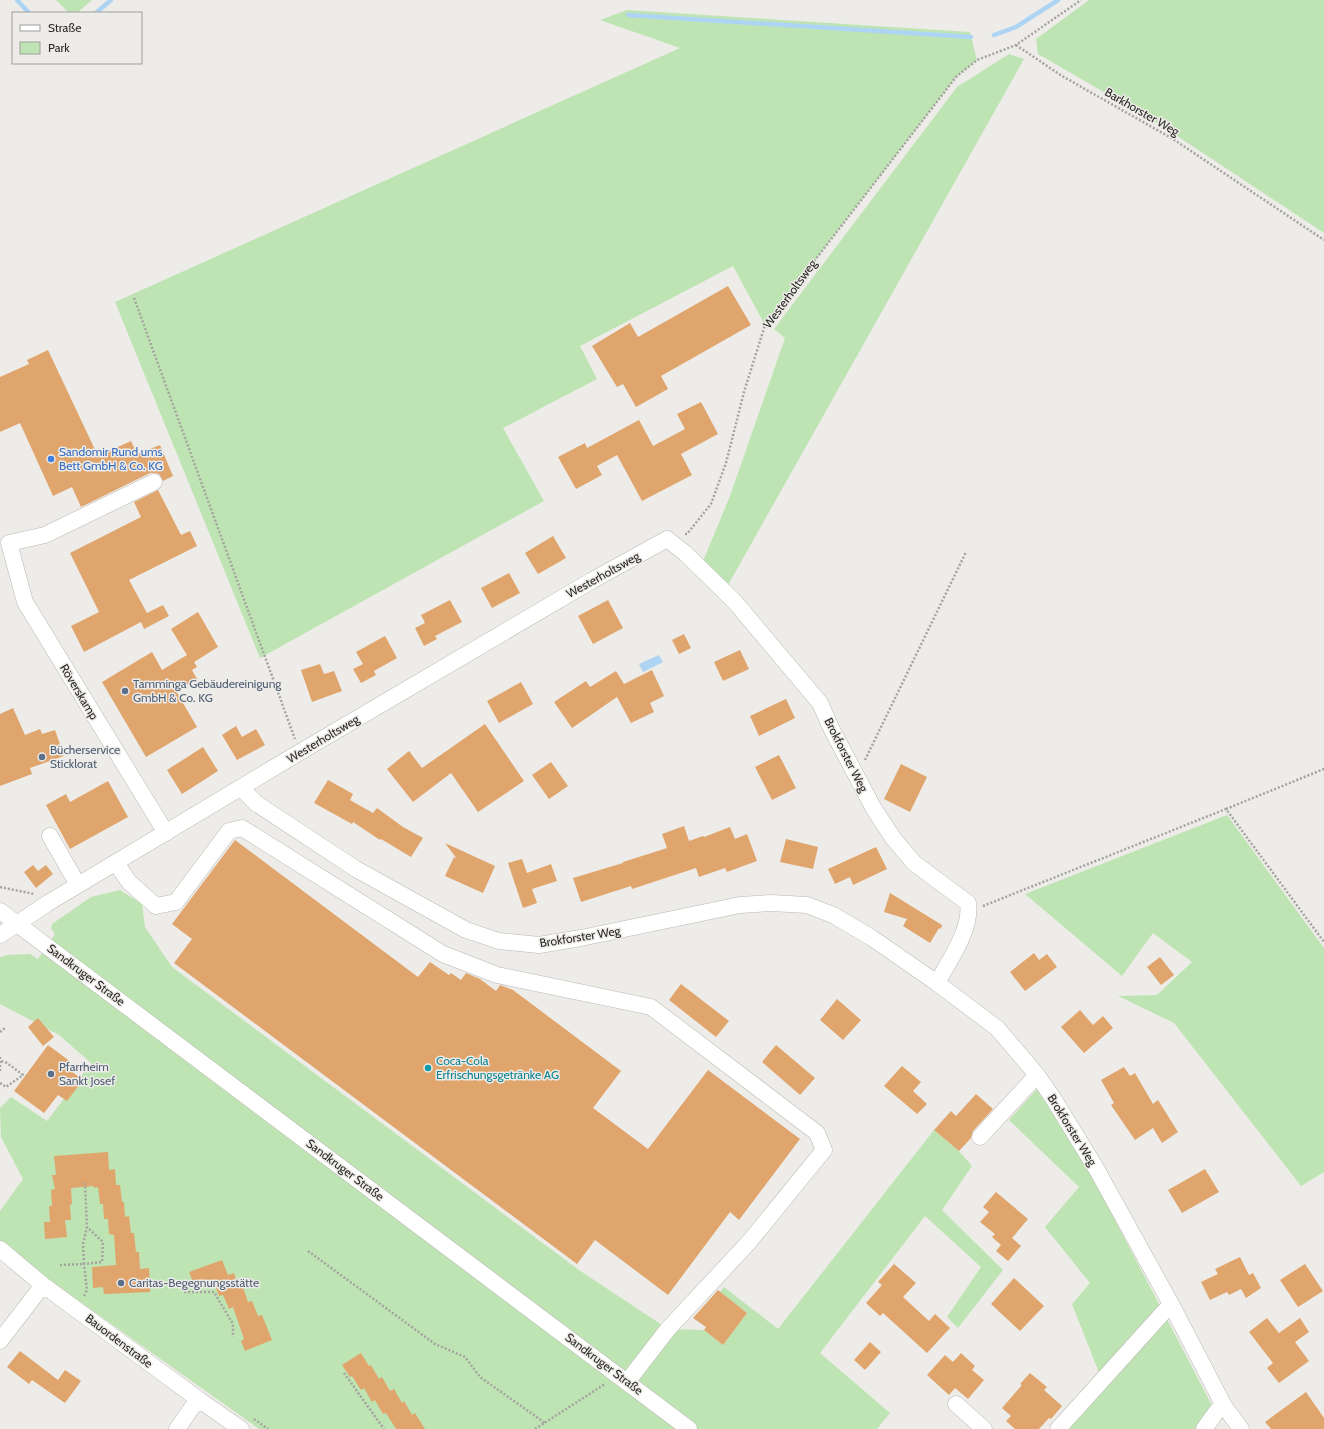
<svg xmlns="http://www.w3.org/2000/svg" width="1324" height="1429" viewBox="0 0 1324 1429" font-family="Cabin,sans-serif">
<rect width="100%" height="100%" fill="#eeece8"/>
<!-- green -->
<path fill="#bee4b3" d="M56 0H92L77 13H69Z
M1089 0H1324V233L1159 124 1038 54 1036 39Z
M627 10 970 32 977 60 956 77 765 325 733 266 580 346 597 379 503 428 544 501 260 658 115 302 680 48 600 20Z
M1009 54 1024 59 728 585 701 566 730 496 785 338 774 329 957 87Z
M1227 815 1324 948V1172L1301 1186 1174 1023 1118 996 1157 995 1192 962 1153 933 1122 976 1025 894Z
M120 890 142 904 145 927 172 967 579 1270 668 1329 704 1330 723 1344 747 1313 720 1292 724 1287 778 1329 934 1130 959 1151 972 1166 942 1210 1003 1270 958 1328 947 1317 981 1267 925 1216 820 1353 890 1413 877 1429H259L48 1279 0 1241V1211L23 1179 1 1137 0 1108 11 1097 47 1121 91 1063 59 1035 0 1004V957L7 955 30 954 38 959 55 934 51 928 52 924 91 897Z
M1037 1089 1094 1180 1215 1411 1201 1429H1069L1105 1388 1072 1304 1090 1283 1045 1227 1079 1187 1009 1120Z"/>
<!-- water -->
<path fill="#aed4f4" d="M659 655 663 662 643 672 639 664Z"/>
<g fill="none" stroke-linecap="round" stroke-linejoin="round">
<!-- stream -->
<path stroke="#aed4f4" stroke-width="4.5" d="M17 0 29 13
M96 13 111 0
M628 15 971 37
M994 35 1016 27 1058 0"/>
</g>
<!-- building -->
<path fill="#e0a56d" d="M728 286 751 325 661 376 668 389 636 407 623 384 617 387 592 346 630 323 638 337Z
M48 350 98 456 131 441 137 454 160 445 173 476 163 481 159 474 155 473H150L81 507 72 487 53 496 20 423 0 432V377L29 364 27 360Z
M701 402 718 434 681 454 692 475 642 501 617 455 597 466 602 475 576 489 558 457 585 443 587 448 639 420 653 446 685 429 677 414Z
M158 490 181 535 190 531 197 546 129 580 147 613 163 605 169 616 144 629 141 622 84 652 71 626 99 612 70 553 141 517 134 502Z
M553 536 566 558 538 574 525 553Z
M509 573 520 593 492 608 481 588Z
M450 600 462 622 435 636 437 639 424 646 415 628 425 623 421 615Z
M608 600 623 628 593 644 578 616Z
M198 612 218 647 194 662 197 667 192 670 197 679 176 691 197 727 146 757 102 682 152 652 162 670 187 655 171 629Z
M684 634 691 648 679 654 672 640Z
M385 636 397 658 374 671 376 675 361 683 353 669 363 664 356 652Z
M740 650 749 669 723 681 714 662Z
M320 664 324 674 334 671 342 691 312 702 301 670Z
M652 670 664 696 650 703 654 712 631 723 617 697 572 728 554 702 586 681 590 687 616 671 624 684Z
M521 682 533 704 499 723 487 701Z
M786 699 795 718 759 736 750 716Z
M13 708 25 735 40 729 42 734 55 730 64 756 30 768 32 774 0 786V714Z
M485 724 524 781 478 812 451 773 413 802 387 769 409 751 422 768Z
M236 726 242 737 256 729 265 745 237 760 222 735Z
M203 747 218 771 182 794 167 770Z
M779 755 796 788 772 800 755 767Z
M551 762 568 786 549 799 532 775Z
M901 764 927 777 910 812 884 799Z
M328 780 353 794 350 800 373 813 377 808 403 827 423 838 411 857 381 839 380 840 353 822 352 824 314 803Z
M108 781 128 817 70 849 46 805 66 794 70 802Z
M684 826 689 841 703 836 704 837 730 827 735 839 747 834 757 861 727 872 725 868 699 877 696 868 632 889 631 886 581 902 573 878 623 863V862L667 848 662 834Z
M786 839 818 847 813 869 780 862Z
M235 840 418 977 430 962 449 975 451 973 461 980 466 973 480 979 496 991 500 985 513 990 621 1071 593 1108 648 1149 708 1070 800 1139 739 1220 730 1212 668 1295 595 1240 577 1264 174 963 192 939 172 924Z
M445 843 495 866 483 893 445 876 454 857 457 859Z
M876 847 887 869 853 885 850 877 835 884 828 869Z
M522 859 527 873 551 864 557 881 532 889 537 903 523 908 508 863Z
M33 865 38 871 46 865 53 874 36 888 24 872Z
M890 893 942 925 941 929 939 928 930 943 903 926 907 919 884 912Z
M1034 953 1039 960 1047 954 1057 967 1025 991 1010 972Z
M1160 957 1174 975 1161 985 1147 967Z
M681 984 729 1021 716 1037 669 1000Z
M837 999 861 1020 843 1040 820 1020Z
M1080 1010 1093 1025 1103 1016 1113 1028 1084 1053 1061 1027Z
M38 1018 54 1037 43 1046 28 1027Z
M48 1045 71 1062 67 1068 83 1080 67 1101 58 1095 44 1113 14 1091Z
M776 1045 815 1078 800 1095 762 1062Z
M902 1066 921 1082 913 1091 927 1104 917 1114 884 1086Z
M1124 1067 1130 1076 1135 1073 1153 1104 1158 1100 1178 1132 1162 1143 1153 1128 1135 1140 1111 1105 1114 1103 1101 1080Z
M976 1094 993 1109 973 1131 971 1138 959 1151 934 1130 951 1111 956 1116Z
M108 1152 109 1170 115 1169 116 1185H120L122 1202H124L125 1217 129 1216 131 1233H134L136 1252H139L140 1269 149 1268 150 1292 104 1294 103 1287 93 1288 92 1267 116 1265 114 1235 109 1234 108 1219H104L103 1204H100L98 1187 94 1188V1186L71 1188 72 1204 70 1205 71 1220H65L67 1237 45 1239 44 1222H50L49 1206H52L51 1190 55 1189 52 1175H56L54 1156Z
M1205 1169 1219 1192 1182 1213 1168 1190Z
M996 1192 1028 1219 1012 1238 1021 1246 1008 1261 996 1251 1001 1245 992 1237 995 1234 980 1222 989 1212 983 1207Z
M1240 1257 1249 1275 1253 1273 1261 1288 1246 1298 1241 1289 1229 1295 1227 1292 1210 1300 1201 1282 1218 1274 1215 1269Z
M222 1260 228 1275 234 1273 239 1288 243 1287 248 1302 252 1301 258 1316 262 1315 272 1340 245 1351 241 1341 244 1339 233 1307 229 1309 223 1295 219 1296 213 1281 195 1288 189 1272Z
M894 1264 916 1283 903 1297 929 1321 935 1314 950 1328 927 1353 883 1313 880 1316 866 1303 882 1285 878 1282Z
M1305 1264 1323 1291 1298 1307 1280 1280Z
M1014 1278 1044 1306 1020 1331 991 1304Z
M718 1290 747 1313 723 1345 704 1330 706 1327 693 1318Z
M1267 1318 1279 1333 1300 1318 1309 1332 1295 1342 1309 1361 1279 1383 1267 1368 1273 1363 1249 1332Z
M870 1342 881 1352 865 1370 854 1360Z
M20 1351 58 1380 65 1370 81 1381 65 1403 32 1380 29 1384 7 1367Z
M361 1353 369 1366 371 1365 379 1379 382 1377 390 1391 394 1389 402 1403 404 1401 412 1415 415 1413 425 1429H396L386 1413 383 1414 375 1400 372 1402 364 1388 361 1390 352 1376 350 1377 342 1365Z
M961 1353 975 1366 972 1370 984 1380 968 1399 955 1388 949 1395 927 1375 945 1355 953 1362Z
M1030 1373 1047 1387 1044 1390 1062 1406 1051 1419 1049 1418 1039 1429H1015L1006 1421 1011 1416 1002 1408 1022 1385 1020 1384Z
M1306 1392 1324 1418V1429H1271L1265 1422Z"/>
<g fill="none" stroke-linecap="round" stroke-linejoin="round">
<!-- minor casing -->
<g stroke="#bab8b4" stroke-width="17">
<path id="minor" d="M154 482 45 535 9 543 25 602 166 833
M241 788 257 804 356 869 466 930 499 941 539 945 581 938 740 905 771 903 807 905 833 915 872 938 937 983 997 1028 1037 1075 1053 1098 1097 1170 1171 1304 1224 1406 1241 1429
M50 836 78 885
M116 863 129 882 156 906 176 902 229 831 242 828 443 954 497 975 651 1007 817 1133 824 1150 749 1242 668 1329 627 1382
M0 911 689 1429
M0 935 48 903 300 752 591 581 667 539 685 553 735 602 820 703 832 730 874 809 893 838 914 863 968 903C972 929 949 961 937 983
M980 1137 1037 1075
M0 1249 43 1285 198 1399 241 1429
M0 1341 43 1285
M956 1404 984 1429
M177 1429 198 1399
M1058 1429 1171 1304
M1204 1429 1217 1411 1224 1406"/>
</g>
<!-- path -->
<path stroke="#a5a3a0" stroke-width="2.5" stroke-dasharray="2 2" stroke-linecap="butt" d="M1016 45 1062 76 1173 139 1324 240
M134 298 295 739
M685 534H687L711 504 726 463 744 392 765 325 956 77 977 60 1016 45 1081 0
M865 760 966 552
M1226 809 1324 769
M0 887 34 894
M983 906 1226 809 1324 942
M0 1032 6 1027
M0 1057V1072
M0 1083 6 1087 23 1075 7 1063 1 1061
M308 1251 435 1344 465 1357 480 1377 545 1423
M60 1265 84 1264 83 1244 87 1227 85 1183
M184 1292H214L233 1324V1337
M84 1296 87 1290 84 1264 102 1262 103 1242 87 1227
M344 1373 384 1429
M254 1419 268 1429
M535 1429 605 1384"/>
<!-- minor -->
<use href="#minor" stroke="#fff" stroke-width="16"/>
</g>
<!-- markers -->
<circle fill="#3f7fe0" stroke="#eeece8" stroke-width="1.5" cx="51" cy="459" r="4"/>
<g fill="#5c6f8a" stroke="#eeece8" stroke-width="1.5">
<circle cx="125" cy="691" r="4"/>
<circle cx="42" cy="757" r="4"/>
<circle cx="51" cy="1074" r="4"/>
<circle cx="121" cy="1283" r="4"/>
</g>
<circle fill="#0f9aa8" stroke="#eeece8" stroke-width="1.5" cx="428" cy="1068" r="4"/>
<g text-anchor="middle" stroke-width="3" stroke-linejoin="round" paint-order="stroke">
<!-- street labels -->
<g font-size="12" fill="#2b2a28" stroke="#eeece8">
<text transform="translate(1142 112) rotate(30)" y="4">Barkhorster Weg</text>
<text transform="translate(790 294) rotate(-54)" y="4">Westerholtsweg</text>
<text transform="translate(603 575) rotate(-29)" y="4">Westerholtsweg</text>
<text transform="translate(79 692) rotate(59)" y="4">Röverskamp</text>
<text transform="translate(323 739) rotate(-31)" y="4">Westerholtsweg</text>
<text transform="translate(846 755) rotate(63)" y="4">Brokforster Weg</text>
<text transform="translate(580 937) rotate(-9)" y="4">Brokforster Weg</text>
<text transform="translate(86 975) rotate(37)" y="4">Sandkruger Straße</text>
<text transform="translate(1072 1130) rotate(58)" y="4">Brokforster Weg</text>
<text transform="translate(345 1170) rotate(37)" y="4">Sandkruger Straße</text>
<text transform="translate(119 1341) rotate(37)" y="4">Bauordenstraße</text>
<text transform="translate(604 1364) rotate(37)" y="4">Sandkruger Straße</text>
</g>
<!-- shop labels -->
<g font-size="12" fill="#366cbe" stroke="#eeece8" text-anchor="start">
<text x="59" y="456">Sandomir Rund ums<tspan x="59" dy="14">Bett GmbH &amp; Co. KG</tspan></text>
</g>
<!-- service labels -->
<g font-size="12" fill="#4e5e75" stroke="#eeece8" text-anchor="start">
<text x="133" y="688">Tamminga Gebäudereinigung<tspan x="133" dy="14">GmbH &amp; Co. KG</tspan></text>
<text x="50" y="754">Bücherservice<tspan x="50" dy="14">Sticklorat</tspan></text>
<text x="59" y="1071">Pfarrheim<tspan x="59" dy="14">Sankt Josef</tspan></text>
<text x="129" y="1287">Caritas-Begegnungsstätte</text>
</g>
<!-- culture labels -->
<g font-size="12" fill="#0d838f" stroke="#eeece8" text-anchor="start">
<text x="436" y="1065">Coca-Cola<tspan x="436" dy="14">Erfrischungsgetränke AG</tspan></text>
</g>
</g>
<!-- legend -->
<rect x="12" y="12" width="130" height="52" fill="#eeece8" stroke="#a09e9b"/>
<rect x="20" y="25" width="20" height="6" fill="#ffffff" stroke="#a09e9b"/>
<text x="48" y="32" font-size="12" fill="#2b2a28">Straße</text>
<rect x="20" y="42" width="20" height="12" fill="#bee4b3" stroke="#a09e9b"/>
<text x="48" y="52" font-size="12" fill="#2b2a28">Park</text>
</svg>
